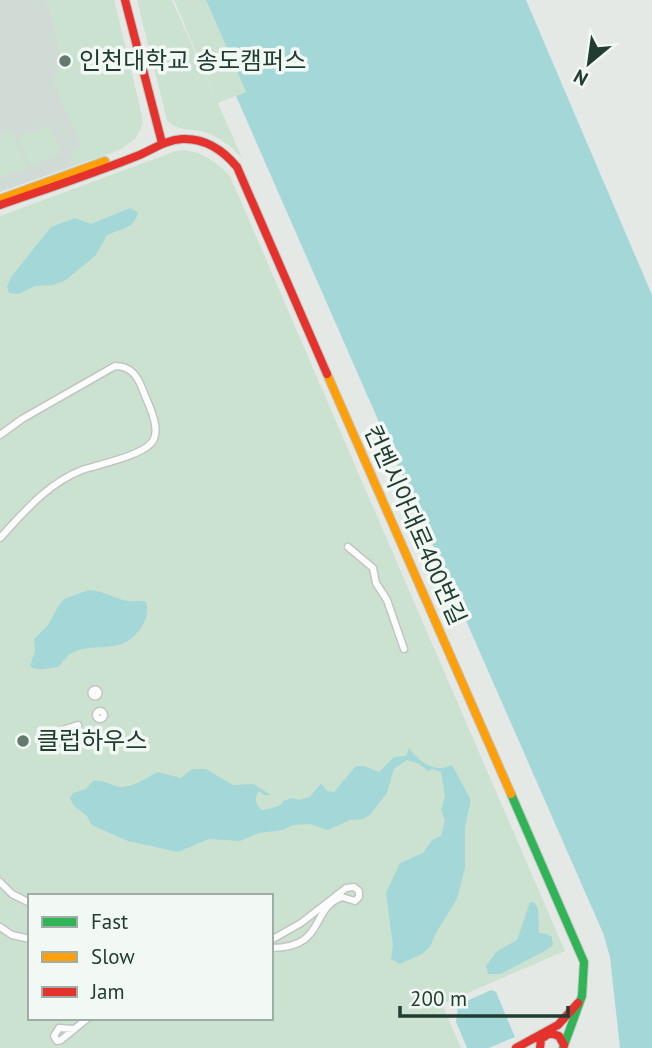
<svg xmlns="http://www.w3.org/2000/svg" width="652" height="1048" viewBox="0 0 652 1048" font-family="'PT Sans','Noto Sans KR',sans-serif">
<rect width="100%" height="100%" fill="#e4e9e6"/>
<!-- built -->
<path fill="#d1dbd5" d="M0 0H114L142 116 143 123 136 138 121 149 0 192Z"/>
<!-- green -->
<path fill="#cce2d0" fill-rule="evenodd" d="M45 0H114L142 116C145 150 98 157 73 165L71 152 81 145 54 82C54 74 59 68 60 61 61 50 51 9 45 0Z
M137 0H172L217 102 174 0H206L246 92 218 103 242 158C231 146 220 137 204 132 191 128 177 132 167 120Z
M49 125 61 153 30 167 18 138Z
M11 130 27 167 0 179V135Z
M184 150C205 153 216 162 230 176L565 951 442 1004 461 1048H0V216L176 151ZM30 896H271V1018H30Z"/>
<!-- water -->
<path fill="#a4d8d8" d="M206 0H526L652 295V1048H620L610 957 603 933 236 96 246 92Z
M130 208 138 212C135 229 120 229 107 235L96 255 66 280 53 285 35 286 19 294 9 293 7 287 11 277 51 227 75 218 91 224Z
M89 590C103 590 115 599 128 601 136 602 138 599 146 602 152 619 135 641 118 645 104 649 88 645 74 652 67 654 64 662 58 667 49 668 36 672 30 666L35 651 34 639 48 625 59 605 64 599Z
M409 748C415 756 427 769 441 768 445 768 448 766 452 765L471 800 465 827V868L457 899 436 933 430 947 422 954 400 964 391 959 393 945 386 893 400 863 423 853 432 840 441 836 445 821 441 810 445 796 441 772 433 769 428 771 419 764 407 760 394 769 387 793 370 815 363 819 350 820 328 830 310 824 293 825 283 830 259 833 240 841 209 839 178 852 128 841 96 827 91 824 87 816 73 805 70 798 73 793 86 789 93 781C104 779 111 786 121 787 136 787 146 777 158 772L181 778 192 769H206L233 785 253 784 271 795H264L259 791C254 798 255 805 262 810L276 807 282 804 283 801 292 798 299 800 310 797 321 783 327 791 334 792 356 766H364L379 772 394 757 406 756Z
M530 902 535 903 538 909 539 933 547 934 552 937 553 945 545 951 500 974H488L486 966 497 951 517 940Z
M491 990 496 992 515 1037 489 1048H467L456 1022 458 1005Z"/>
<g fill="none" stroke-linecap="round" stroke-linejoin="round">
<!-- street casing -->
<g stroke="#c1c6c3" stroke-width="9">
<path id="street" d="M0 435 22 419 115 366C130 366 137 375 142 388 147 402 160 424 154 439 147 455 100 464 82 470 48 483 24 512 0 538
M348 547 373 568 376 583 387 600 404 649
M91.5 693a3.5 3.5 0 1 1 7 0a3.5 3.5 0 1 1-7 0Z
M96 715a4 4 0 1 1 8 0a4 4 0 1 1-8 0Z
M62 730 78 725
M0 882 12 894 30 903
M0 927 12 935 30 939
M271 940 301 923 346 888 354 887 359 891V897L355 901 342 897C309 909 327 948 271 948
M74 1029 59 1028 54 1036 57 1041 61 1040 88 1018"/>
</g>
<!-- fast casing -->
<g stroke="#bfc7c3" stroke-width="10">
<path id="fast" d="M511 794 584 962 582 996 563 1048"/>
</g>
<!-- slow casing -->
<g stroke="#bfc7c3" stroke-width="10">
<path id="slow" d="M0 199 105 161
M327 374 511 794"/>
</g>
<!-- jam casing -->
<g stroke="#bfc7c3" stroke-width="10">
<path id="jam" d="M125 0 162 143
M0 205C46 189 92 174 137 156 152 150 165 140 182 139 204 138 223 150 237 167L327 374
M516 1048 558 1025 578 1003
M540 1048 541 1039 550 1033 559 1036 564 1045"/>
</g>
<!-- street -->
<use href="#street" stroke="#fbfcfb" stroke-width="6"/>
<!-- fast -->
<use href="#fast" stroke="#30b455" stroke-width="8"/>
<!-- slow -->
<use href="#slow" stroke="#ff9f0a" stroke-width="8"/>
<!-- jam -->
<use href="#jam" stroke="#e5322d" stroke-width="8"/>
</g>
<!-- markers -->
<g fill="#657971" stroke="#f2f8f4" stroke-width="2.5">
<circle cx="65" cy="61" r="7"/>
<circle cx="23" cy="741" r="7"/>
</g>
<g text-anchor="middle" stroke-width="7" stroke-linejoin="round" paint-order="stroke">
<!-- poi labels -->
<g font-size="24" fill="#213d32" stroke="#f2f8f4" text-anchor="start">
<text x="79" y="69">인천대학교 송도캠퍼스</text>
<text x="37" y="749">클럽하우스</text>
</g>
<!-- street labels -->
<g font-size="24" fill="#213d32" stroke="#f2f8f4">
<text transform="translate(415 525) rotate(66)" y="8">컨벤시아대로400번길</text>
</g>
</g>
<!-- legend -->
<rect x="28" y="894" width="245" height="126" fill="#f2f8f4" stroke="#9eada6" stroke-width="2"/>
<rect x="42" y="917" width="35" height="10" fill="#30b455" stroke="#9eada6" stroke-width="2"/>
<text x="91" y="929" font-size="21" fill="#213d32">Fast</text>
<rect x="42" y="952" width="35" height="10" fill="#ff9f0a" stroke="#9eada6" stroke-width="2"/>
<text x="91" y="964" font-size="21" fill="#213d32">Slow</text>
<rect x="42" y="987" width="35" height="10" fill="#e5322d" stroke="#9eada6" stroke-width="2"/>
<text x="91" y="999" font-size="21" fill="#213d32">Jam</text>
<!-- north arrow -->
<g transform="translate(589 63) rotate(209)" stroke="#f2f8f4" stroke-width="5" paint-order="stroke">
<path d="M0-5L12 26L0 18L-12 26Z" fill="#213d32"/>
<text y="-10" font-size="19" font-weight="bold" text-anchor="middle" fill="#213d32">N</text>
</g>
<!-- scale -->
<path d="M400 1006v10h168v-10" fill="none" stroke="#213d32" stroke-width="3.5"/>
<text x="410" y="1006" font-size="21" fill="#213d32" stroke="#f2f8f4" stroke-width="5" paint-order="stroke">200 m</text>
</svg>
